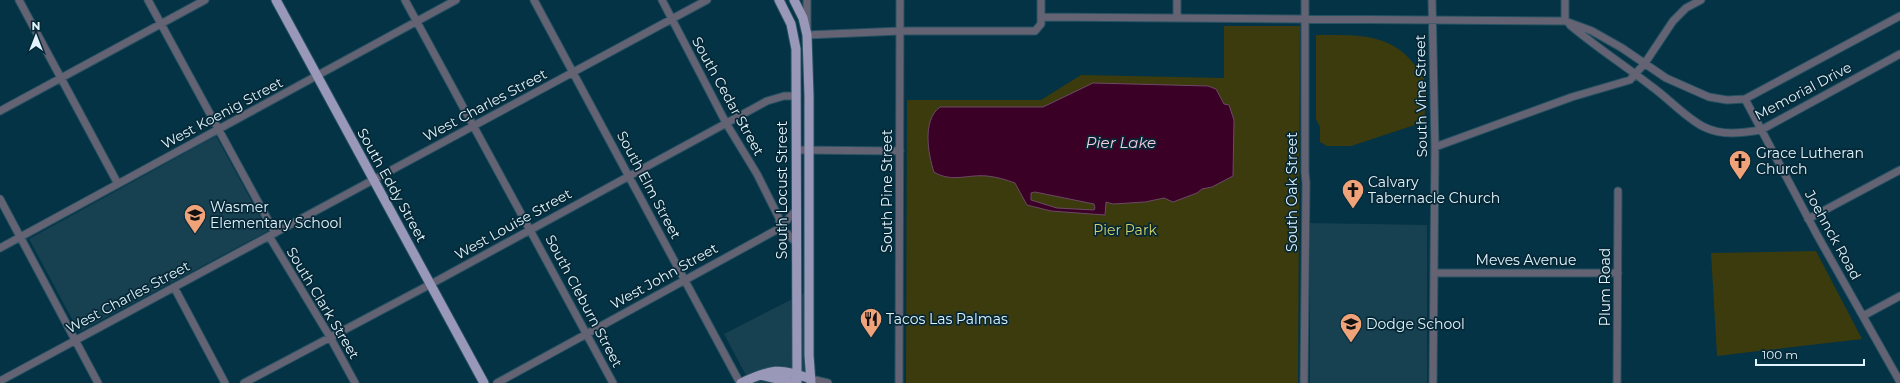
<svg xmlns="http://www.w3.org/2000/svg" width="1900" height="383" viewBox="0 0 1900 383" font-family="Montserrat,sans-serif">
<rect width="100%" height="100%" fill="#033345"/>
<!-- built -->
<path fill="#174050" d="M216 136 268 231 79 332 29 239Z
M1310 223 1427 225V383H1310Z
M804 293 805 383H750L724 334Z"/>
<!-- green -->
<path fill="#3c3b0d" d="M1224 26H1300L1298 383H906L907 100H1041L1081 75 1224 78Z
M1316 35C1353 35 1390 32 1414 64 1418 69 1424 75 1425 82 1427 94 1425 109 1424 122L1351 146H1327L1320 142V127L1316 119Z
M1816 251 1862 339 1717 356 1711 253Z"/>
<!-- water -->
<path fill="#3a0025" stroke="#6c4966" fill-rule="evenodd" d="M1093 83 1208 86 1216 89 1224 104 1229 105 1234 120 1233 176 1212 187 1202 189 1197 193 1173 202 1164 198 1145 202 1113 204 1106 202 1105 215 1051 211 1027 205 1015 183C1007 180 997 177 987 176 968 174 952 183 934 172 928 154 922 120 940 107H1043ZM1035 192 1094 204 1095 208 1094 210 1057 208 1031 200V193Z"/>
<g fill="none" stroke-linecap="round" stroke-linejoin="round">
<!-- minor casing -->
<g stroke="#275262" stroke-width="9">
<path id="minor" d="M19 0 118 184
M148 0 275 233
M405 0 613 383
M534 0 740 383
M662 0 726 123 757 174 779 218 780 228 788 234 796 243
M807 0V35L900 31H1035L1041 24V0
M1177 0V18
M1432 0 1435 147 1433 383
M1565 0V21
M1041 17 1565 21 1592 31 1622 48 1666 78 1709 97 1727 100 1745 99 1900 16
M1570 25C1596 47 1624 65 1651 86 1667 97 1687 119 1704 127 1722 136 1742 133 1761 130L1900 54
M1745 99 1816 233 1900 382
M0 111 205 0
M1435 147 1572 97 1630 80 1645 63 1673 21 1686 8 1701 0
M797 150 900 151
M0 199 98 383
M1808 219 1900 170
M269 236 330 337 355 383
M0 248 456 0
M1434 273H1618
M174 287 225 383
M1863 316 1900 296
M811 379 828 383
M0 381 707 0
M244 383 431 284 767 101 784 96H797
M497 383 780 228 796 210
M899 383 900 0
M1304 383 1306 183 1305 172V0
M1617 383 1618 191"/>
</g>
<!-- major casing -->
<g stroke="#275262" stroke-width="11">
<path id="major" d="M276 0 484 383
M779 0 791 24 796 49 797 383
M794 0 803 18 807 35 809 96V355L811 383
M760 375 794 383
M741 383C771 369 779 367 811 379"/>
</g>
<!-- minor -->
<use href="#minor" stroke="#646374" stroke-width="7"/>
<!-- major -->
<use href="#major" stroke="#9a98b9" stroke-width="9"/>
</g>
<!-- icons -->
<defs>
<g id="church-pin" transform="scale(1.15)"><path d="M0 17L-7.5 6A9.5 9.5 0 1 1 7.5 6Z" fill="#f0a279" stroke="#062836"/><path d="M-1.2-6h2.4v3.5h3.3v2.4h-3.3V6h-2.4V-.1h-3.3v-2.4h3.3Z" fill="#111"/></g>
<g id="school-pin" transform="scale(1.15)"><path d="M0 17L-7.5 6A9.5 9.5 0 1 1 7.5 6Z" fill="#f0a279" stroke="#062836"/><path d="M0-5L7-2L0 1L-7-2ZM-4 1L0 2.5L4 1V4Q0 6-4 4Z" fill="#111"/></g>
<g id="restaurant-pin" transform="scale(1.15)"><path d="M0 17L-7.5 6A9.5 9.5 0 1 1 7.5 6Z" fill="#f0a279" stroke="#062836"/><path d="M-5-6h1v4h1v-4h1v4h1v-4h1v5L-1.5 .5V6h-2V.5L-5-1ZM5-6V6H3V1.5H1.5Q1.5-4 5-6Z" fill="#111"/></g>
</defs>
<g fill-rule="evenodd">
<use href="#church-pin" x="1740" y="161"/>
<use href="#church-pin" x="1353" y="190"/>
<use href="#school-pin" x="195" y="215"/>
<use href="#restaurant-pin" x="871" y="319"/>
<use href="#school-pin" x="1351" y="324"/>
</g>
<g text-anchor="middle" stroke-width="3.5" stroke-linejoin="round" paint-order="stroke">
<!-- street labels -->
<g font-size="14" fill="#e1f4fd" stroke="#062836">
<text transform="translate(1803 91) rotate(-28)" y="5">Memorial Drive</text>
<text transform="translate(728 96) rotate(61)" y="5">South Cedar Street</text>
<text transform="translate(1421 96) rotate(-91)" y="5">South Vine Street</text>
<text transform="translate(485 105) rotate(-28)" y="5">West Charles Street</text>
<text transform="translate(222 113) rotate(-28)" y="5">West Koenig Street</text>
<text transform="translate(392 185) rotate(61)" y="5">South Eddy Street</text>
<text transform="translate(649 185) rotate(62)" y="5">South Elm Street</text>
<text transform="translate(782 190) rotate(-90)" y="5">South Locust Street</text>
<text transform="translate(887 191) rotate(-90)" y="5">South Pine Street</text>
<text transform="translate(1292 192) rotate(-90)" y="5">South Oak Street</text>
<text transform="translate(513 224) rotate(-29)" y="5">West Louise Street</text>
<text transform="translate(1833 235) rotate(61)" y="5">Joehnck Road</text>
<text x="1526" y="265">Meves Avenue</text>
<text transform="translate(664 276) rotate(-29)" y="5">West John Street</text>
<text transform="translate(1605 287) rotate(-90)" y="5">Plum Road</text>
<text transform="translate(128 297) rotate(-28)" y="5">West Charles Street</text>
<text transform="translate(584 301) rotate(62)" y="5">South Cleburn Street</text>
<text transform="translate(323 303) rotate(59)" y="5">South Clark Street</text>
</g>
<!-- poi labels -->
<g font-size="14" fill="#e1f4fd" stroke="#062836" text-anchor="start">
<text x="1756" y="158">Grace Lutheran<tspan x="1756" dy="16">Church</tspan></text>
<text x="1368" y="187">Calvary<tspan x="1368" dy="16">Tabernacle Church</tspan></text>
<text x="210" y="212">Wasmer<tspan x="210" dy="16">Elementary School</tspan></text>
<text x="886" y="324">Tacos Las Palmas</text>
<text x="1366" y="329">Dodge School</text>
</g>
<!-- park labels -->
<g font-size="14" fill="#d3d268" stroke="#062836">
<text x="1125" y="235">Pier Park</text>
</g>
<!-- water labels -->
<g font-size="15" font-style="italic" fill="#f4ccde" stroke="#062836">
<text x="1121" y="148">Pier Lake</text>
</g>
</g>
<!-- north arrow -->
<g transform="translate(36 36)" stroke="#062836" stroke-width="3" paint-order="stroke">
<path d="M0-3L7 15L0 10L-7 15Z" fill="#e1f4fd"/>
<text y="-6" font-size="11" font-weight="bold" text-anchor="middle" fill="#e1f4fd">N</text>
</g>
<!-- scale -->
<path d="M1756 359v6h108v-6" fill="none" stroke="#e1f4fd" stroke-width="2"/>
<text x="1762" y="359" font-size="12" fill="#e1f4fd" stroke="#062836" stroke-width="3" paint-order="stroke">100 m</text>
</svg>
